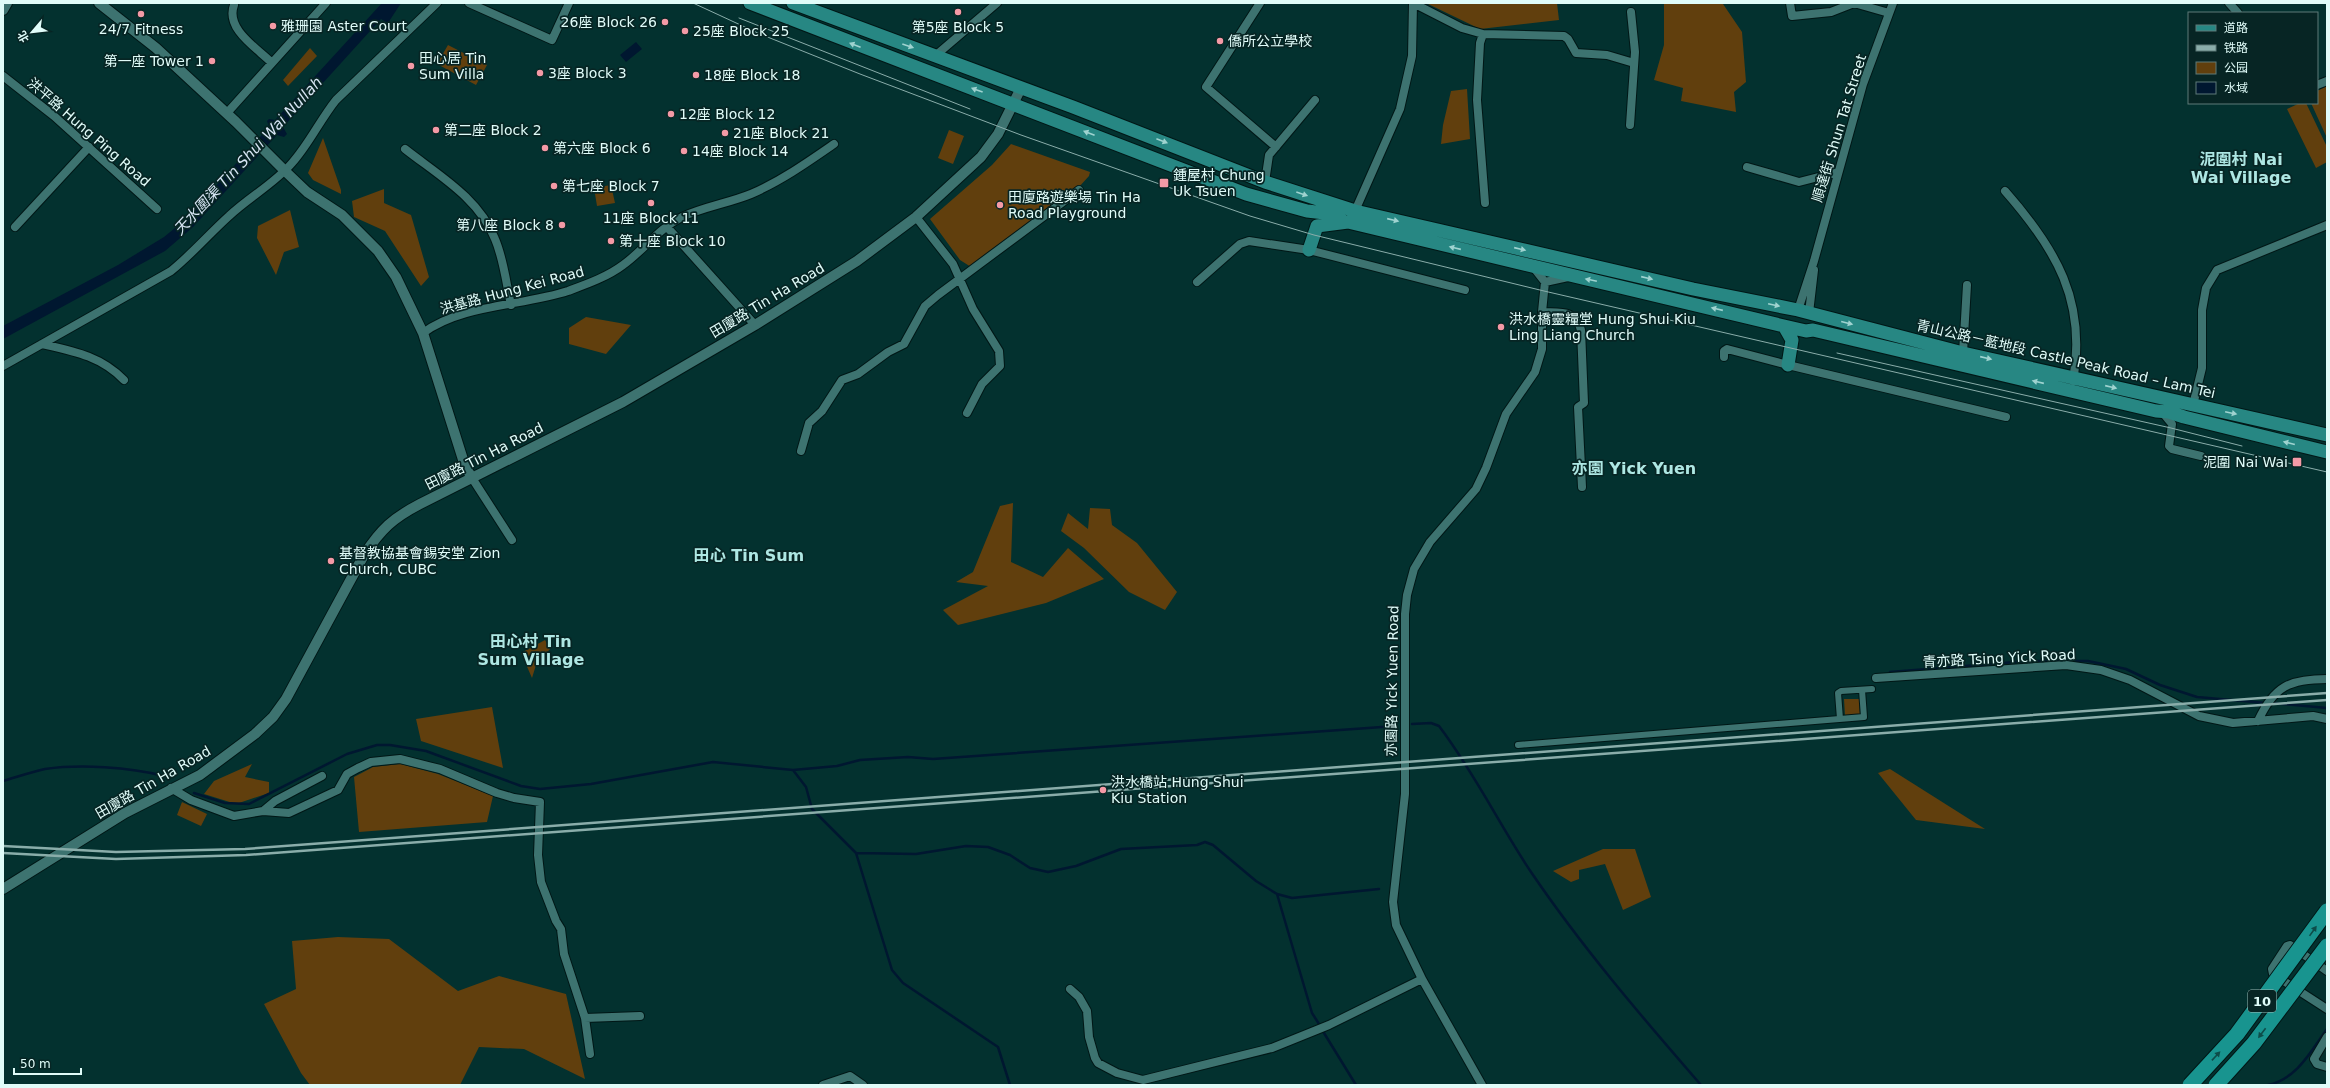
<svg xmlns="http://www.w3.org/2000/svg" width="2330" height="1088" viewBox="0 0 2330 1088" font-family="'DejaVu Sans','Noto Sans SC',sans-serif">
<rect width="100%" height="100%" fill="#03312f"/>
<!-- green -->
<path fill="#613f0d" d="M1426 3H1557L1559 20 1480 29Z
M1664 3 1723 4 1742 32 1746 82 1734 92 1736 112 1681 101 1683 88 1654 80 1664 45Z
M448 45 487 65 476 85 437 64Z
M310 48 317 56 288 86 283 80Z
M2327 86V138L2311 103H2317V91Z
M1467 89 1470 139 1441 144 1443 125 1451 91Z
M2300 103H2306L2327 147V162L2316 168 2287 109Z
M949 130 964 136 953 164 938 158Z
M323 138 341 190V194L313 180 308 173Z
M1011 144 1090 172 1089 176 1079 187 971 267 960 260 930 219 992 165Z
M611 185 615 203 597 206 594 188Z
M384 189V203L411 215 429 277 421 286 385 231 354 217 352 201Z
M290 210 299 247 284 252 276 275 257 238 258 226Z
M586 317 631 325 606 354 569 344V328Z
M1013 503 1011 562 1043 577 1068 548 1104 579 1046 603 958 625 943 610 988 586 956 582 973 572 1000 506Z
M1090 508 1110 509 1112 525 1137 543 1177 592 1165 610 1129 592 1084 548 1061 531 1068 513 1088 529Z
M545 640 550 649 536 665 532 678 521 653Z
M1844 699H1859L1860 716H1845Z
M492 707 503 768 421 741 416 719Z
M252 764 245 777 269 782V793L236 804 204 794 214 781Z
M400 764 438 774 493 796 487 822 359 832 354 777 373 767Z
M1890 769 1985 829 1916 820 1878 773Z
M182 802 207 814 201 826 177 815Z
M1603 849H1635L1651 897 1623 910 1605 864 1579 870V879L1571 882 1553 871Z
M338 937 389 939 458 991 499 976 566 994 585 1079 524 1049 479 1047 460 1085H310L301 1073 264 1004 296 989 292 941Z"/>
<!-- water -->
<path fill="#001730" d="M382 3H401L388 23 381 19 283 127 287 134 284 137 277 135 193 227 165 251 3 339V326L118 265 164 237 186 219 269 127 267 121 269 119 275 120Z
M636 42 642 49 626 62 620 55Z"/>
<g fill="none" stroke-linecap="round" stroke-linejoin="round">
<!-- stream -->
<path stroke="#001730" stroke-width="2.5" d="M1890 672 2028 661H2088L2126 669 2160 685 2197 697 2266 703
M2271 703 2327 708
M1412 724 1431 723 1439 726C1474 772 1499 824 1531 872 1582 947 1641 1016 1701 1085
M793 770 806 787 812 809 856 853 892 970 903 983 998 1047 1010 1085
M3 781C17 777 31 772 45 769 80 764 129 767 164 776
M194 793 225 803 249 804 347 754 377 745H390L426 751 521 786 540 789 591 784 713 762 793 770 837 766 860 760 908 757 933 759 1396 726
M856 853 916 854 966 846 988 847 1010 855 1030 868 1048 872 1076 866 1121 849 1197 845 1205 842 1213 845 1256 881 1277 894 1292 898 1379 889
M1277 894 1312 1013 1319 1024
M1324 1033 1356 1085
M2268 1085C2297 1079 2311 1051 2327 1029"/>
<!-- pedestrian casing -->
<g stroke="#001716" stroke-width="8">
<path id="pedestrian" d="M1840 719 1838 693 1841 691 1872 689
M1518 745 1864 717 1862 690"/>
</g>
<!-- minor casing -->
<g stroke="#001716" stroke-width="10">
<path id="minor" d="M469 3 552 40 569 3
M1260 3 1206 87 1276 147
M1413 3 1462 28 1483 34 1564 36 1568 39 1576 53 1607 55 1634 63
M1790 3 1792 16 1831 12 1854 3 1889 13
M2229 3 2238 13
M234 5C225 29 257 48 272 63
M1483 34 1480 43 1477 100 1485 203
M935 56 997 3
M3 76 54 116 157 209
M2317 85 2327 81
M227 113 326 3
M1630 125 1635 52 1631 12
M405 149C438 175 479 198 495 239 504 260 506 283 511 305
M1747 167 1799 182 1838 172
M1265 182 1269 155 1315 100
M2005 191C2056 249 2087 301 2073 381
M1355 211 1400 109 1412 56 1413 3
M916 217 953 264 973 309 999 351 1000 366 982 384 967 413
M15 227 89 147
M667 227 755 325
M1197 282 1240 244 1249 241 1309 250 1465 290
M1545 282 1568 277
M1798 310 1814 261 1863 84 1893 3
M1542 312C1559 313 1576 309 1581 330L1584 403 1578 407 1582 487
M1809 313 1814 270
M423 333C462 304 523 306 568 291 587 284 607 277 623 265 644 250 658 229 682 217 703 207 729 203 751 194 781 181 808 162 834 144
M42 344C73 351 101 356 124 380
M1963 353 1967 285
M1724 357V351L1727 349 1788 365 2006 417
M3 366 171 271C192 254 209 234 229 216 249 197 274 184 292 163 309 144 320 120 336 100L437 3
M2193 405 2202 368V310L2206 288 2217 270 2327 225
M2163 413 2172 424 2169 446 2172 449 2201 456
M801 451 809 423 822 411 842 380 858 374 888 352 904 344 925 306 938 295 1079 190
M472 478 512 540
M1876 678 2066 665 2101 670 2130 680 2199 716 2233 723 2313 716 2327 719
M2258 721C2274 686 2290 679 2327 679
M171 788 191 800 234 816 263 811 289 813 338 790 347 774 358 768 371 762 400 759 440 769 497 793 514 798 540 802 538 855 541 882 556 921 561 929 564 954 585 1018 640 1016
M263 811 275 801 322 776
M2327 971 2290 945 2287 946 2272 969 2273 974 2327 1009
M1070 989 1079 997 1087 1011 1089 1037 1095 1058 1098 1063 1117 1073 1143 1080 1272 1048 1329 1025 1422 979
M585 1018 590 1054
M2327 1037 2314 1059 2317 1064 2327 1067
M823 1085 850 1076 863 1085
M1482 1085 1422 979 1396 925 1393 902 1405 794V614L1407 595 1414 569 1430 542 1476 489 1486 468 1506 414 1535 372 1542 349V312L1545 282 1534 268"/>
</g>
<!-- tertiary casing -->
<g stroke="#001716" stroke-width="12">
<path id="tertiary" d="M99 3 156 48 236 122 285 171 307 192 342 215 378 251 396 277 423 333 465 466 472 478
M3 10 7 3
M3 889 125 813 200 775 255 734 273 717 286 699 364 555C381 529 393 518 420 504L623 402 755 325 857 261 916 217 981 157 998 134 1021 88"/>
</g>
<!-- primary casing -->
<g stroke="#001716" stroke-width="15">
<path id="primary" d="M750 3 1246 194 1307 211 1325 213 1343 221
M793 3 1073 107 1265 182 1355 211 1693 289 1798 310 1963 353 2327 435
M1317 226 1348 222 1784 326 1806 331 1813 330 2156 411 2169 412 2184 417 2327 452
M1309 250 1317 226
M1784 326 1792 340 1788 365"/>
</g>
<!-- pedestrian -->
<use href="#pedestrian" stroke="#3d7370" stroke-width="6"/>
<!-- minor -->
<use href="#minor" stroke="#3d7370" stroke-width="8"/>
<!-- tertiary -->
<use href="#tertiary" stroke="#3d7370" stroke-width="10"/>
<!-- primary -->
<use href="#primary" stroke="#278783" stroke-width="13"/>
<!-- tram -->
<path stroke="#8aadaa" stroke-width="1" d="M693 3 760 34 860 74 1021 135 1250 216 1314 235 1544 291 2327 472
M739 18 970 109
M1837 353 2171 428 2242 446"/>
<!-- rail -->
<path stroke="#8aadaa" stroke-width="2.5" d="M3 846 116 852 245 849 2327 693
M3 853 116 859 246 855 2327 700"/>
<!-- motorway-bridge casing -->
<g stroke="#001716" stroke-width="17" stroke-linecap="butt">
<path id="motorway-bridge" d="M2190 1085 2237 1034 2327 911
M2216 1085 2254 1043 2327 946"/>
</g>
<!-- motorway-bridge -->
<use href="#motorway-bridge" stroke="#18948f" stroke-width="15"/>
</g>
<!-- one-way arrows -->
<defs><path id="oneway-solid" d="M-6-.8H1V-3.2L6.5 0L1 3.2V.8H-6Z"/></defs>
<g fill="#9fd3d0">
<use href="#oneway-solid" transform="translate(855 45) rotate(-159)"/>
<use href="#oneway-solid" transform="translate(908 46) rotate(19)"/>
<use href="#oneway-solid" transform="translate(977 90) rotate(-160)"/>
<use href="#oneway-solid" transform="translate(1089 133) rotate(-159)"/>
<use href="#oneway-solid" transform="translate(1162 141) rotate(21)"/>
<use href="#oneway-solid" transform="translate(1302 194) rotate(19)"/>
<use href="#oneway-solid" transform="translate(1393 220) rotate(13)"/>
<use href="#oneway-solid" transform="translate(1455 248) rotate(-167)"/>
<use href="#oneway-solid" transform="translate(1520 249) rotate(13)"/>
<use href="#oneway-solid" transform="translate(1647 278) rotate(13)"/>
<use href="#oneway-solid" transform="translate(1591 280) rotate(-168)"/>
<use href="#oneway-solid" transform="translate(1774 305) rotate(12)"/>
<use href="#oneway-solid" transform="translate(1717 309) rotate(-167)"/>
<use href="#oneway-solid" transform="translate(1847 323) rotate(14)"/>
<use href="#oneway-solid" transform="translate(1986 358) rotate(13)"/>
<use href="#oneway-solid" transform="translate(2038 382) rotate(-167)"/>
<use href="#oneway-solid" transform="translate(2111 387) rotate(13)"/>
<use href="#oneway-solid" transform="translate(2231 413) rotate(12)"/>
<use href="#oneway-solid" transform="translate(2289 443) rotate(-166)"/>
</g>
<g fill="#0d4c49">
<use href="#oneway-solid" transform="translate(2313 931) rotate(-55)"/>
<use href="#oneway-solid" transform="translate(2262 1033) rotate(127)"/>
<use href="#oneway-solid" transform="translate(2216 1056) rotate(-47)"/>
</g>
<!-- markers -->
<g fill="#f49aa6" stroke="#072524" stroke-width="1.5">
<circle cx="958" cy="12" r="4"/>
<circle cx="141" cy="14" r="4"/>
<circle cx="665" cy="22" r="4"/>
<circle cx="273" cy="26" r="4"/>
<circle cx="685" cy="31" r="4"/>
<circle cx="1220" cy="41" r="4"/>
<circle cx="212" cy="61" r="4"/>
<circle cx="411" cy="66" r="4"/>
<circle cx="540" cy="73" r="4"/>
<circle cx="696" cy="75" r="4"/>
<circle cx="671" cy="114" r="4"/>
<circle cx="436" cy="130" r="4"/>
<circle cx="725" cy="133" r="4"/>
<circle cx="545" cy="148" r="4"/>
<circle cx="684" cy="151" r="4"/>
<rect x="1159" y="178" width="10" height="10" rx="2"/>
<circle cx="554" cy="186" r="4"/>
<circle cx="651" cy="203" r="4"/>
<circle cx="1000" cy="205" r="4"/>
<circle cx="562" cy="225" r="4"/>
<circle cx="611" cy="241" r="4"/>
<circle cx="1501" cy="327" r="4"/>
<rect x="2292" y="457" width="10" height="10" rx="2"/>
<circle cx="331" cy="561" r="4"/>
<circle cx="1103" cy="790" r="4"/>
</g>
<g text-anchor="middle" stroke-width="3.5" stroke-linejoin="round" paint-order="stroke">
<!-- shield labels -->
<rect fill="#072524" stroke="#9fbcb9" stroke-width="1" x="2248" y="990" width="28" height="22" rx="3"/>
<g font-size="13" font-weight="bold" fill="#e0fcf9">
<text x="2262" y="1006">10</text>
</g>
<!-- poi labels -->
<g font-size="14" fill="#e0fcf9" stroke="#072524" text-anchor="start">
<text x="657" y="27" text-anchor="end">26座 Block 26</text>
<text x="281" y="31">雅珊園 Aster Court</text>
<text x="958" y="32" text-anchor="middle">第5座 Block 5</text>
<text x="141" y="34" text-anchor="middle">24/7 Fitness</text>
<text x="693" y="36">25座 Block 25</text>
<text x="1228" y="46">僑所公立學校</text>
<text x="419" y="63">田心居 Tin<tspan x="419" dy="16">Sum Villa</tspan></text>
<text x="204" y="66" text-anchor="end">第一座 Tower 1</text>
<text x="548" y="78">3座 Block 3</text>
<text x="704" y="80">18座 Block 18</text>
<text x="679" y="119">12座 Block 12</text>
<text x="444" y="135">第二座 Block 2</text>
<text x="733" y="138">21座 Block 21</text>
<text x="553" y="153">第六座 Block 6</text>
<text x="692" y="156">14座 Block 14</text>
<text x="1173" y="180">鍾屋村 Chung<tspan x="1173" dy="16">Uk Tsuen</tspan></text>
<text x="562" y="191">第七座 Block 7</text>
<text x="1008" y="202">田廈路遊樂場 Tin Ha<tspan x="1008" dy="16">Road Playground</tspan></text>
<text x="651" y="223" text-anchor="middle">11座 Block 11</text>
<text x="554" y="230" text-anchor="end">第八座 Block 8</text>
<text x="619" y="246">第十座 Block 10</text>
<text x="1509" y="324">洪水橋靈糧堂 Hung Shui Kiu<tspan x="1509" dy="16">Ling Liang Church</tspan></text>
<text x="2288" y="467" text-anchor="end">泥圍 Nai Wai</text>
<text x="339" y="558">基督教協基會錫安堂 Zion<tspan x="339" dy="16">Church, CUBC</tspan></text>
<text x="1111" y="787">洪水橋站 Hung Shui<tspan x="1111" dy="16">Kiu Station</tspan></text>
</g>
<!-- street labels -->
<g font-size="14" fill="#e0fcf9" stroke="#072524">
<text transform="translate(1839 128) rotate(-73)" y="5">順達街 Shun Tat Street</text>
<text transform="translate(89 132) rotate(41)" y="5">洪平路 Hung Ping Road</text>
<text transform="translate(512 290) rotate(-15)" y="5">洪基路 Hung Kei Road</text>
<text transform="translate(767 300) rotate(-31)" y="5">田廈路 Tin Ha Road</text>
<text transform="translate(2066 359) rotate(13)" y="5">青山公路－藍地段 Castle Peak Road – Lam Tei</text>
<text transform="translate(484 456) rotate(-27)" y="5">田廈路 Tin Ha Road</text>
<text transform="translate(1999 658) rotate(-3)" y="5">青亦路 Tsing Yick Road</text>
<text transform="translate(1392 681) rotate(-89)" y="5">亦園路 Yick Yuen Road</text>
<text transform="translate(153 782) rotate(-30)" y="5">田廈路 Tin Ha Road</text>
</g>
<!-- water labels -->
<g font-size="15" font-style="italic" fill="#d8e6f5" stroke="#072524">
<text transform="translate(248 156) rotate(-47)" y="5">天水圍渠 Tin Shui Wai Nullah</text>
</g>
<!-- quarter labels -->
<g font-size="16" font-weight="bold" fill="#aee7e3" stroke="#072524">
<text x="2241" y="165">泥圍村 Nai<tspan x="2241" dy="18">Wai Village</tspan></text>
<text x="1634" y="474">亦園 Yick Yuen</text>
<text x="749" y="561">田心 Tin Sum</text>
<text x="531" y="647">田心村 Tin<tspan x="531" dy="18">Sum Village</tspan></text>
</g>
</g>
<!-- border -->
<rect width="2330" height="1088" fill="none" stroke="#e0fcf9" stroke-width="8"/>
<!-- legend -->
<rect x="2188" y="12" width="130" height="92" fill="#072524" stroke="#5e7b79"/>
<rect x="2196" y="25" width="20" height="6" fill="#278783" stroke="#5e7b79"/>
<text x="2224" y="32" font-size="12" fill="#e0fcf9">道路</text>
<rect x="2196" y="45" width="20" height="6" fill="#8aadaa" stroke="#5e7b79"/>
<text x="2224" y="52" font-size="12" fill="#e0fcf9">铁路</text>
<rect x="2196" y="62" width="20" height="12" fill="#613f0d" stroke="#5e7b79"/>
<text x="2224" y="72" font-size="12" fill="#e0fcf9">公园</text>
<rect x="2196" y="82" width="20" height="12" fill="#001730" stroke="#5e7b79"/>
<text x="2224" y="92" font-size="12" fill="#e0fcf9">水域</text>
<!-- north arrow -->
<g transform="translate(32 32) rotate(242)" stroke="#072524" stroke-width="3" paint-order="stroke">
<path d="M0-3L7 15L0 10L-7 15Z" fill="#e0fcf9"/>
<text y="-6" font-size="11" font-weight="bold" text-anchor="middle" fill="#e0fcf9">北</text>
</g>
<!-- scale -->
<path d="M14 1068v6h67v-6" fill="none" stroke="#e0fcf9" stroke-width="2"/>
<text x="20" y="1068" font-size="12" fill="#e0fcf9" stroke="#072524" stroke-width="3" paint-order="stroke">50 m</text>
</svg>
